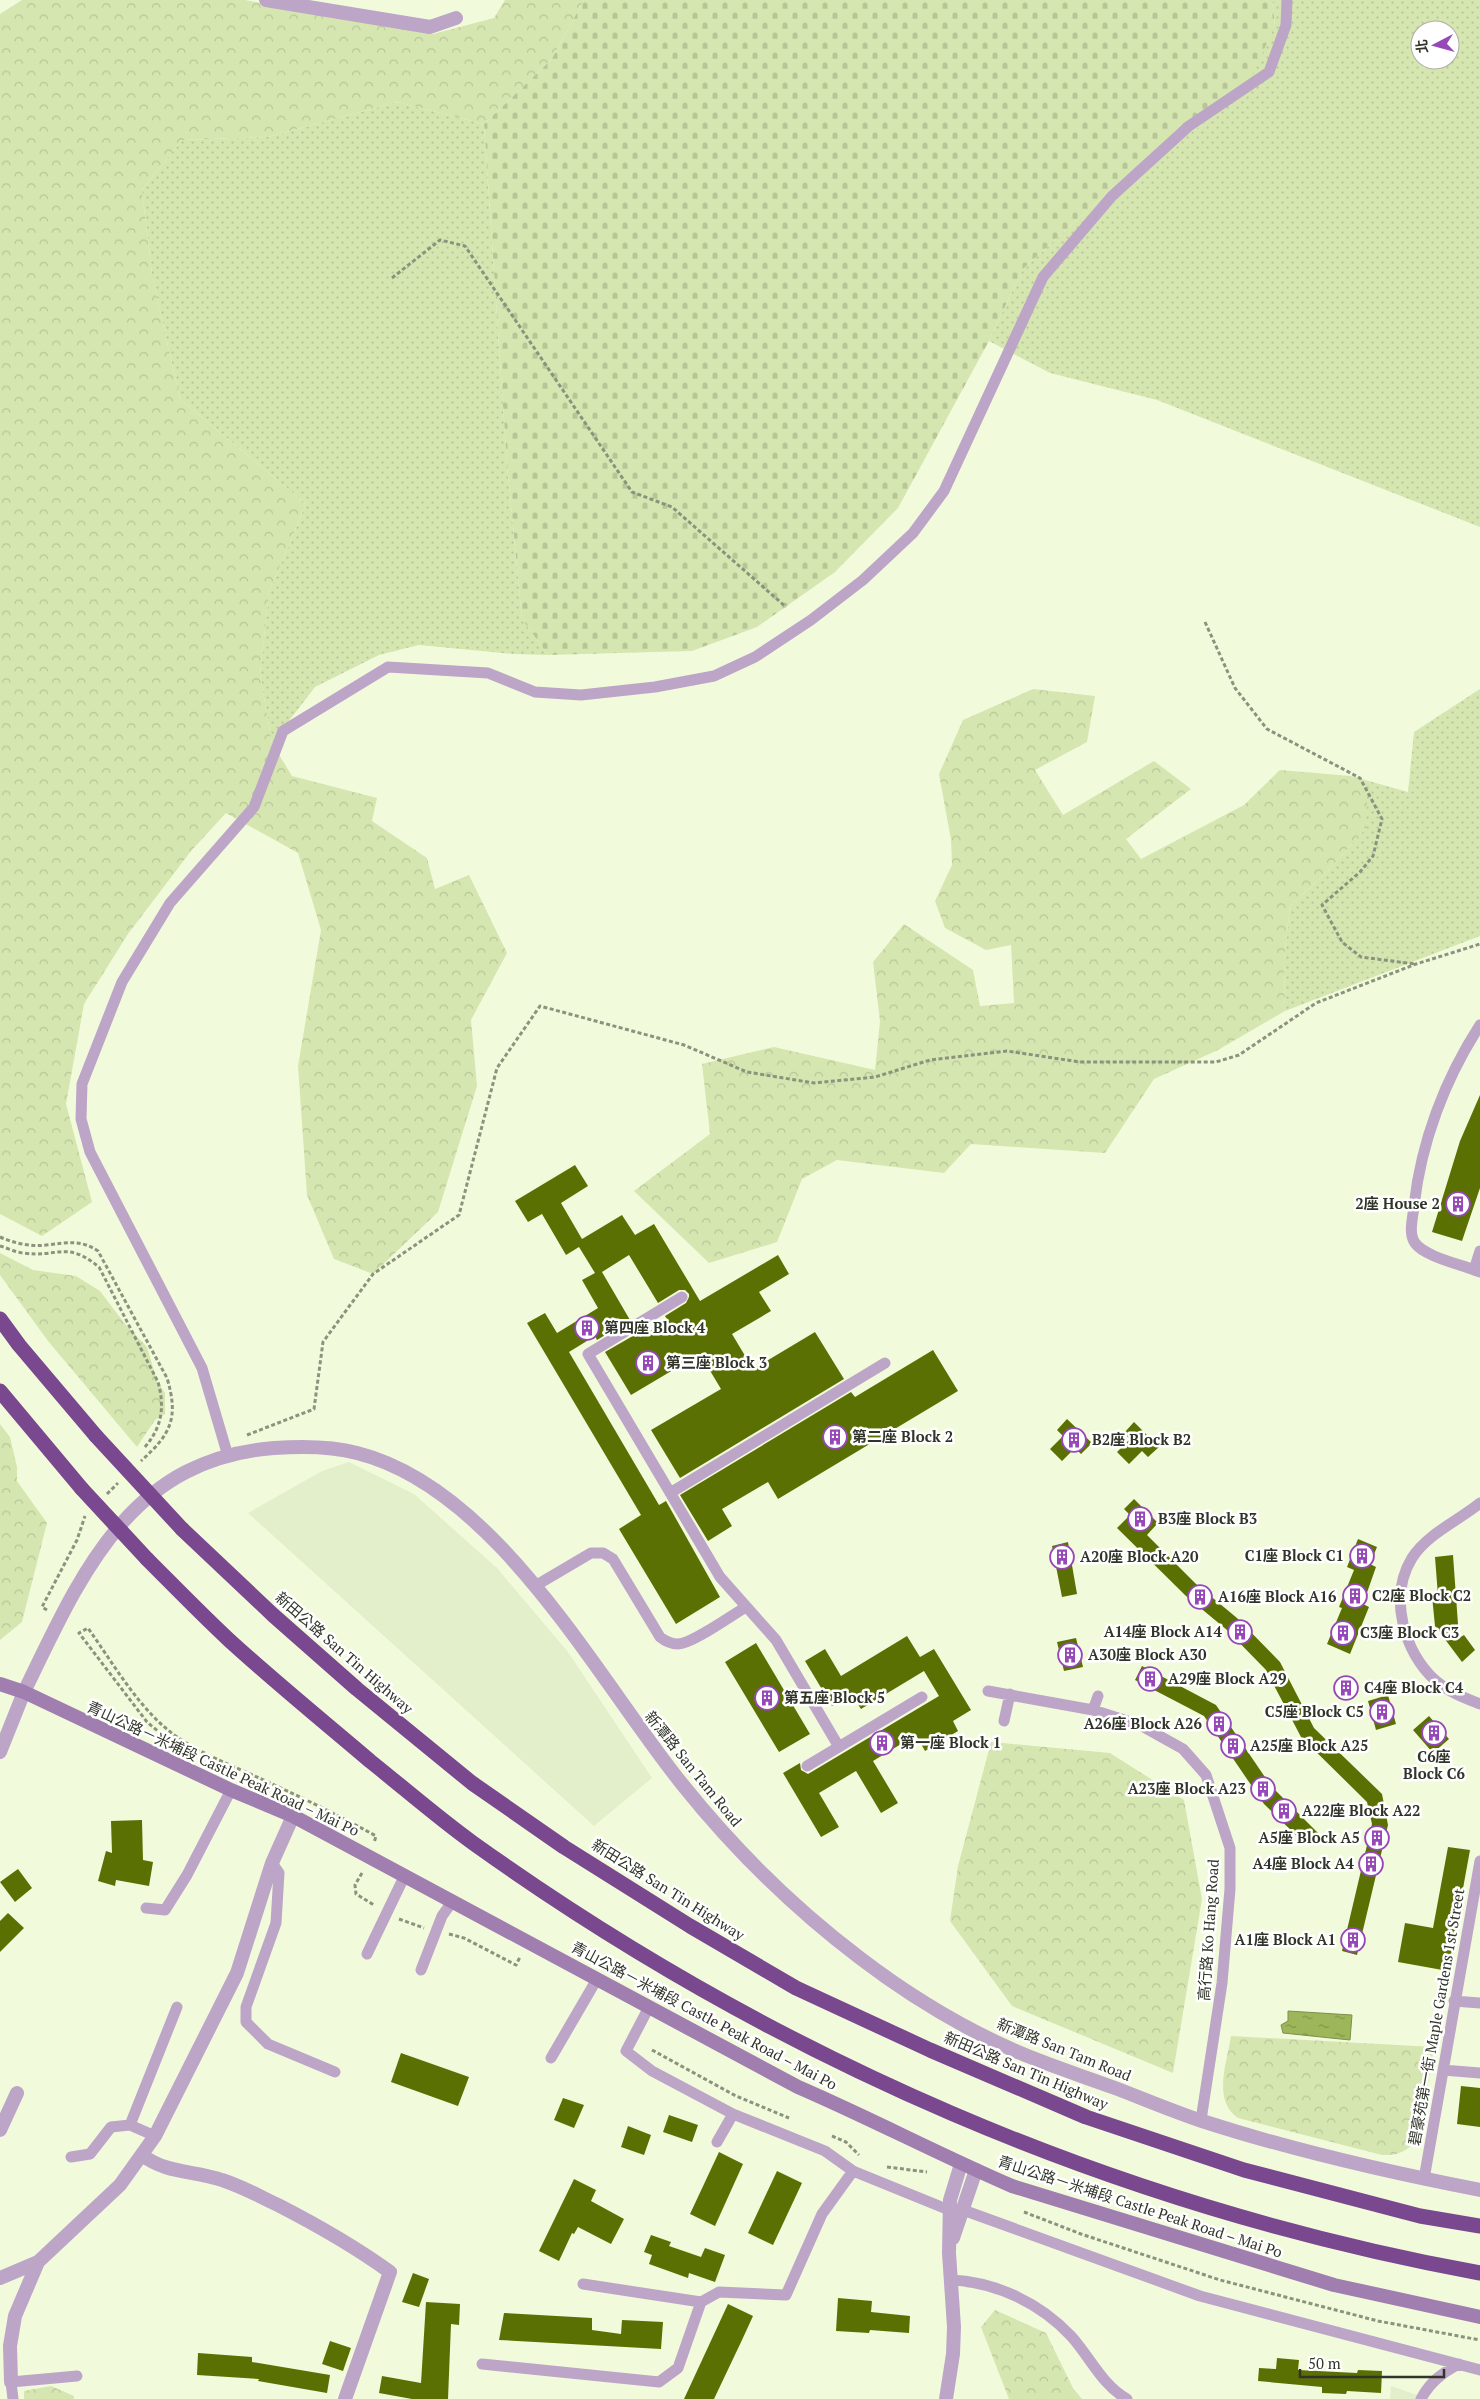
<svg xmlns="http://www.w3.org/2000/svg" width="1480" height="2399" viewBox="0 0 1480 2399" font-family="'PT Serif','Noto Sans TC',serif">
<defs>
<pattern id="grass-dots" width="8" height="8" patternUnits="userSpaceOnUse" patternTransform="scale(1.25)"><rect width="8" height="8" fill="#d6e6b0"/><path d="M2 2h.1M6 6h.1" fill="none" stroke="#b8c697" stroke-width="1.8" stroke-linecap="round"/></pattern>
<pattern id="forest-crowns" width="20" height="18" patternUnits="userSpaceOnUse" patternTransform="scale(1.25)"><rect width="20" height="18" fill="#d6e6b0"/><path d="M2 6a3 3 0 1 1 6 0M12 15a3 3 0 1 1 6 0" fill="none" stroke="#b8c697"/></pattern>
<pattern id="cemetery-stones" width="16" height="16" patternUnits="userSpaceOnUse" patternTransform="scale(1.25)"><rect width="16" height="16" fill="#d6e6b0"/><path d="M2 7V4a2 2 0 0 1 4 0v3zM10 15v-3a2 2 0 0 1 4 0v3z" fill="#b8c697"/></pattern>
<pattern id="water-ripples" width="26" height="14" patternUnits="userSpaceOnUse" patternTransform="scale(1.25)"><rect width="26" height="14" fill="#9db65a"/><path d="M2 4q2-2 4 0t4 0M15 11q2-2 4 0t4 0" fill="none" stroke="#81954a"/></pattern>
</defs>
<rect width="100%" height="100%" fill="#f1fbdc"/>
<!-- built -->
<path fill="#e3efca" d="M349 1462 414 1494 497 1568 568 1652 652 1778 594 1826 248 1513 322 1471Z
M1391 2386 1426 2398V2399H1390Z"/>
<!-- grass -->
<path fill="url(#grass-dots)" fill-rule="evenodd" d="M1272 0H1480V527L1157 400 1050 373 989 341 1022 270 1121 180 1206 122 1275 25ZM1420 30H1450V60H1420Z
M397 102 484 124 507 464 522 619 548 655 513 654 419 645 379 655 315 687 272 743 260 675 269 592 306 504 180 399 152 275 142 190 182 140 268 137Z
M1480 689V936L1285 1011 1284 959 1290 906 1326 873 1366 828V797L1351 776 1408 792 1414 732Z"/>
<!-- forest -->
<path fill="url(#forest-crowns)" d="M22 0H245L433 34 494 18 505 0H584L551 60 484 124 397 102 268 137 182 140 142 190 152 275 180 399 306 504 269 592 260 675 272 743 292 776 377 798 372 821 427 858 435 889 469 875 507 953 471 1020 477 1086 438 1212 373 1274 334 1259 307 1195 298 1066 321 930 298 853 226 813 191 851 128 934 84 1004 66 1104 92 1202 42 1236 0 1214V14Z
M1033 689 1095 696 1087 742 1035 770 1063 815 1154 761 1191 789 1126 839 1141 859 1244 805 1280 770 1351 776 1367 797 1366 828 1326 873 1290 906 1284 959 1285 1011 1218 1050 1154 1079 1105 1153 971 1144 944 1173 837 1160 802 1179 777 1242 709 1263 634 1191 710 1134 702 1064 774 1047 875 1070 880 1021 873 962 904 924 973 970 980 1006 1014 1003 1011 945 986 950 945 928 935 901 952 865 951 840 939 774 963 720Z
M0 1253 33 1270 76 1276 100 1291 125 1324 147 1347 157 1381 165 1393V1414L155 1420 137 1447 48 1341 0 1275Z
M0 1424 10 1437 17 1467V1481L47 1523 22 1622 0 1640Z
M991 1742 1110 1753 1184 1800 1202 1899 1173 2073 1012 2006 950 1921 958 1866Z
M1231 2036 1434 2047 1420 2134C1410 2150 1400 2156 1382 2155L1238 2118C1212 2101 1227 2062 1231 2036Z
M995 2310 1046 2333 1073 2388 1082 2399H1009L981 2327Z
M51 2386 74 2396V2399H24V2391Z"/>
<!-- cemetery -->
<path fill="url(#cemetery-stones)" d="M584 0H1272L1275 25 1253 74 1206 122 1121 180 1022 270 989 341 898 508 835 572 757 627 692 651 548 655 522 619 507 464 484 124 551 60Z"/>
<!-- water -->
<path fill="url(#water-ripples)" stroke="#7d8f4b" d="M1288 2011 1352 2015 1350 2040 1283 2033 1281 2025 1288 2021Z"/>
<!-- building -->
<path fill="#5b7003" d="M1480 1095V1188L1462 1241 1432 1232 1460 1141Z
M575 1165 588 1186 561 1203 582 1239 622 1215 635 1235 654 1224 700 1301 778 1255 789 1274 759 1292 771 1311 732 1334 753 1369 815 1332 844 1379 680 1478 651 1430 721 1389 700 1354 631 1395 605 1352 638 1333 640 1337 668 1321 665 1316 686 1303 689 1297V1294L685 1290H679L658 1303 629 1255 602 1272 630 1320 597 1340 595 1336 569 1352 659 1505 666 1501 720 1597 676 1624 619 1529 641 1515 527 1323 545 1313 557 1333 598 1308 582 1280 595 1273 579 1247 566 1255 542 1214 528 1222 515 1201Z
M933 1350 958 1391 778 1499 768 1482 722 1509 732 1526 708 1541 680 1495 851 1392 855 1397Z
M1067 1419 1092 1443 1081 1454 1075 1448 1062 1461 1050 1449 1063 1436 1057 1430Z
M1134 1422 1159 1447 1148 1457 1142 1451 1129 1464 1117 1452 1130 1439 1124 1433Z
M1134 1499 1158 1523 1147 1535 1196 1584 1237 1618 1280 1662 1314 1728 1382 1794 1388 1825 1357 1955 1342 1951 1372 1824 1367 1802 1301 1737 1266 1670 1227 1630 1186 1596 1117 1528 1130 1515 1124 1509Z
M1358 1539 1377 1547 1370 1564 1376 1567 1363 1604 1369 1607 1350 1654 1327 1644 1342 1608 1339 1607 1354 1570 1347 1567Z
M1068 1542 1077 1594 1062 1597 1052 1546Z
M1453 1555 1459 1638 1464 1635 1475 1650 1462 1662 1435 1626 1432 1596H1438L1435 1557Z
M907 1636 920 1657 934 1649 971 1710 953 1721 958 1731 925 1751 916 1735 873 1761 898 1803 881 1813 856 1771 819 1793 839 1827 821 1837 783 1773 800 1763 801 1770 808 1774 939 1696 924 1671 861 1709 852 1695 832 1706 805 1661 825 1649 841 1676Z
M1076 1638 1083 1667 1064 1671 1057 1642Z
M756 1643 810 1734 779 1752 725 1662Z
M1142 1666 1216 1705 1271 1786 1318 1833 1306 1845 1264 1804 1204 1716 1135 1680Z
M1388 1695 1396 1724 1376 1730 1368 1701Z
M1429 1716 1449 1739 1433 1753 1413 1730Z
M142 1820 143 1860 153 1862 149 1886 116 1880 115 1886 98 1881 106 1851 112 1853 111 1821Z
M1448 1847 1470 1850 1448 1971 1398 1962 1405 1923 1433 1928Z
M18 1869 32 1888 15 1902 0 1882Z
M8 1913 24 1928 0 1952V1921Z
M401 2053 469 2077 458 2106 391 2082Z
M1461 2086 1480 2088V2127L1457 2124Z
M563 2098 584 2105 574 2128 554 2120Z
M669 2115 698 2125 692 2142 663 2132Z
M628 2126 651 2135 644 2155 621 2147Z
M719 2152 743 2164 715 2226 690 2214Z
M777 2171 802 2183 773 2245 748 2233Z
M574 2179 596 2190 591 2201 624 2219 611 2244 578 2227 574 2234 572 2233 559 2261 539 2251Z
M651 2235 671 2242 669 2246 701 2257 705 2248 725 2255 715 2282 689 2273 688 2278 649 2264 652 2255 644 2252Z
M413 2273 429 2279 419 2307 402 2302Z
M838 2298 872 2301 871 2312 910 2316 909 2333 870 2330 869 2333 836 2331Z
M426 2302 460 2304 459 2325 451 2324 448 2399H412L379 2393 382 2376 421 2383Z
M728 2304 753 2316 742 2340 714 2399H684Z
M504 2313 592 2318V2330L621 2334 622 2320 663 2322 661 2349 499 2340Z
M330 2341 351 2348 343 2371 322 2364Z
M198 2353 252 2357V2362L330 2375 327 2393 258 2381 259 2379 197 2375Z
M1277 2358 1299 2360 1298 2370 1357 2373 1358 2370 1382 2371 1381 2393 1347 2391 1346 2394 1322 2393V2387L1258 2381 1259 2368 1276 2369Z"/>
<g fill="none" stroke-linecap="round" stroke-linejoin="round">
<!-- path -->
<path stroke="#8b927d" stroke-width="3" stroke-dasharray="4 2.5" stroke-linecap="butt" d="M392 278 440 240 465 246 632 492 672 507 786 607
M1205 622 1235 688 1267 729 1360 778 1382 819 1373 856 1360 872 1322 905 1342 942 1361 957 1415 964
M0 1237C14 1243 30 1247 46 1245 67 1243 80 1239 98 1251L167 1378C179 1418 171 1434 141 1461
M0 1246C7 1248 15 1252 23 1253 58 1258 66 1240 99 1267L158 1382C165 1407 162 1428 144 1448
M247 1435 314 1409 323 1342 373 1274 459 1215 497 1068 540 1006 684 1045 747 1072 814 1083 875 1077 930 1060 1007 1051 1080 1062H1216L1239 1055 1316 1003 1416 964 1480 944
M107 1494 118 1483
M47 1610 42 1607 77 1540 85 1516
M172 1743 147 1722 79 1633 88 1628C115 1666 141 1713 180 1739 204 1755 233 1766 259 1778 299 1796 338 1815 376 1836L374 1843
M362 1873 355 1885 356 1894 374 1905
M399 1919 424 1928
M449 1934 464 1938 516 1965 520 1957
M652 2050 736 2096 789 2118
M832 2136 846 2142 859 2155
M887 2167 927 2172
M1024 2212 1081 2234 1220 2280 1378 2321 1480 2340"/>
<!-- service -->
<path stroke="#bda5c8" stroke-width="11" d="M1480 1251 1474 1270 1480 1272
M1474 1270C1459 1264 1424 1256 1415 1243 1408 1233 1413 1218 1414 1206 1421 1142 1445 1079 1480 1025
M682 1297 588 1354 720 1577 776 1640 839 1747
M228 1456 202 1368 90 1152 81 1119 82 1084 122 982 170 903 254 807 283 731 388 667 488 673 535 692 581 695 655 687 714 676 755 657 811 620 863 580 913 533 944 491 1043 277 1112 196 1189 126 1269 72 1286 25 1287 0
M670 1493 885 1363
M1480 1503C1458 1521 1427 1534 1412 1558 1388 1597 1404 1653 1436 1681 1449 1692 1465 1698 1480 1704
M535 1586 591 1553H603L613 1559 660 1637C665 1641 671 1644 678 1644 692 1644 732 1615 746 1607
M988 1691 1093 1710 1140 1725 1183 1749 1206 1775 1230 1848V1889L1222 1983 1201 2120
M1093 1710 1098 1696
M1004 1721 1010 1694
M807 1766 922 1697
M272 1863 279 1873 276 1923 246 2007V2022L268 2044 335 2072
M146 1908 165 1910 187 1875 231 1790
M367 1954 405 1875
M421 1970 442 1916 452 1902
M1454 2001 1480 2003
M649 2007 626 2051 652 2071 733 2114 825 2151 853 2171 949 2210H963L1200 2296 1480 2370
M551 2058 597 1979
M1443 2070 1480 2073
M130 2125 177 2007
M717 2142 733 2114
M71 2157 90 2154 111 2127 130 2125 155 2136
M1424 2179 1480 1861
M951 2280C996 2282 1040 2303 1071 2336 1090 2357 1102 2385 1127 2399
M583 2284 701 2302
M482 2364 659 2382 678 2368 701 2302 719 2292 786 2295 822 2214 853 2171
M13 2399 11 2382 77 2376
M1421 2399C1430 2382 1442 2373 1459 2364"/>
<!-- minor -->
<path stroke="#bda5c8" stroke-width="14" d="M266 0 430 27 456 18
M0 1752 24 1692
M0 2130 17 2093
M142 2155C167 2174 193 2170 222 2180 241 2186 259 2196 278 2205 317 2225 354 2246 390 2272L345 2399
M953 2238 976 2170
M0 2278 38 2262
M11 2382 10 2346 15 2316 38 2262 120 2185 155 2136 237 1973 272 1863 293 1816
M946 2399 953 2354 954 2327 949 2253 950 2200 961 2164"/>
<!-- tertiary -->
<path stroke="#bda5c8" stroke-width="14" d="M24 1692C80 1577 128 1459 274 1448 302 1446 331 1446 357 1453 497 1488 596 1677 682 1784 734 1849 794 1908 860 1958 907 1994 958 2025 1011 2049 1044 2064 1080 2075 1115 2088 1144 2099 1172 2111 1202 2121 1292 2150 1387 2172 1480 2190"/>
<!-- secondary -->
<path stroke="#a07eb0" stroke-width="14" d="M0 1684 24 1692 231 1790 293 1816 798 2087C870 2118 940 2155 1012 2186L1334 2285 1480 2317"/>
<!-- motorway -->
<path stroke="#79488f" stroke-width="15" d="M0 1319 19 1345 96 1436
M0 1391 82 1489
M182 1529 273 1615 357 1689 472 1783 564 1847 690 1926 796 1988 930 2050 1086 2117 1244 2170 1420 2216 1480 2226
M147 1559C174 1586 201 1614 229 1640 275 1682 323 1721 370 1761 404 1788 437 1817 473 1843 775 2059 1115 2206 1480 2273"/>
<!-- motorway-bridge -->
<path stroke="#79488f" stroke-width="15" d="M96 1436 182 1529
M82 1489 147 1559"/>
</g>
<!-- icons -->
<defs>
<g id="building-ring" transform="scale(1.25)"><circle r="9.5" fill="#fff" stroke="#9748b8" stroke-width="1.5"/><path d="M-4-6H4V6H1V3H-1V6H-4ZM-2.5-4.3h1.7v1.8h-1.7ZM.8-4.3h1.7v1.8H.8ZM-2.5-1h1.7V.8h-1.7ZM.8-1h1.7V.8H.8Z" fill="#9748b8"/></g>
</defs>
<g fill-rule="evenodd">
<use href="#building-ring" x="1458" y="1204"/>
<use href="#building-ring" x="587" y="1328"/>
<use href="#building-ring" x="648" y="1363"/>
<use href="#building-ring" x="835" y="1437"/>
<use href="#building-ring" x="1074" y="1440"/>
<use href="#building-ring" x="1140" y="1519"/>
<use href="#building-ring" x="1362" y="1556"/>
<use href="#building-ring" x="1062" y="1557"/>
<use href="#building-ring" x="1355" y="1596"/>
<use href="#building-ring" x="1200" y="1597"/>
<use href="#building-ring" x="1240" y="1632"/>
<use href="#building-ring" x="1343" y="1633"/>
<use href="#building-ring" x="1070" y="1655"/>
<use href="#building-ring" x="1150" y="1679"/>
<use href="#building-ring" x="1346" y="1688"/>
<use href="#building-ring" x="767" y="1698"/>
<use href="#building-ring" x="1382" y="1712"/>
<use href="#building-ring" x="1219" y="1724"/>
<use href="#building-ring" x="1434" y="1733"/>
<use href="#building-ring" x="882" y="1743"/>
<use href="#building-ring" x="1233" y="1746"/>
<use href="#building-ring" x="1263" y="1789"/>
<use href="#building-ring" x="1284" y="1811"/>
<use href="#building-ring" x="1377" y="1838"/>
<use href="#building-ring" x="1371" y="1864"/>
<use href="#building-ring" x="1353" y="1940"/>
</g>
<g text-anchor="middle" stroke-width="5" stroke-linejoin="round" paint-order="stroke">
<!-- poi labels -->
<g font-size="15" font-weight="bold" fill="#313529" stroke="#fff" text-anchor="start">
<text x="1440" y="1209" text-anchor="end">2座 House 2</text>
<text x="604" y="1333">第四座 Block 4</text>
<text x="666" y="1368">第三座 Block 3</text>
<text x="852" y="1442">第二座 Block 2</text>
<text x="1092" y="1445">B2座 Block B2</text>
<text x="1158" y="1524">B3座 Block B3</text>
<text x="1344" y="1561" text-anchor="end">C1座 Block C1</text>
<text x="1080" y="1562">A20座 Block A20</text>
<text x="1372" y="1601">C2座 Block C2</text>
<text x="1218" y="1602">A16座 Block A16</text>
<text x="1222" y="1637" text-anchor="end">A14座 Block A14</text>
<text x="1360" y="1638">C3座 Block C3</text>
<text x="1088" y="1660">A30座 Block A30</text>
<text x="1168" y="1684">A29座 Block A29</text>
<text x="1364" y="1693">C4座 Block C4</text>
<text x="784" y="1703">第五座 Block 5</text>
<text x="1364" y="1717" text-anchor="end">C5座 Block C5</text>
<text x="1202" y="1729" text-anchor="end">A26座 Block A26</text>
<text x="900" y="1748">第一座 Block 1</text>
<text x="1250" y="1751">A25座 Block A25</text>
<text x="1434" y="1762" text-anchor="middle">C6座<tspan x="1434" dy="17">Block C6</tspan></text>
<text x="1246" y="1794" text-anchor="end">A23座 Block A23</text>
<text x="1302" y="1816">A22座 Block A22</text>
<text x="1360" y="1843" text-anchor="end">A5座 Block A5</text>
<text x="1354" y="1869" text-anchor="end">A4座 Block A4</text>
<text x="1336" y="1945" text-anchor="end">A1座 Block A1</text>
</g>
<!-- street labels -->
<g font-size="15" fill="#313529" stroke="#fff">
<text transform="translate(344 1653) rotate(41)" y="5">新田公路 San Tin Highway</text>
<text transform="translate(223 1769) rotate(25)" y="5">青山公路－米埔段 Castle Peak Road – Mai Po</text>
<text transform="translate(693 1769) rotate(51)" y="5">新潭路 San Tam Road</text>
<text transform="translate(668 1890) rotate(32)" y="5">新田公路 San Tin Highway</text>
<text transform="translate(1209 1930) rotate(-86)" y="5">高行路 Ko Hang Road</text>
<text transform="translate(704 2016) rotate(28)" y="5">青山公路－米埔段 Castle Peak Road – Mai Po</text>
<text transform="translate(1437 2017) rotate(-80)" y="5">碧豪苑第一街 Maple Gardens 1st Street</text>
<text transform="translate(1064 2050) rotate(22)" y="5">新潭路 San Tam Road</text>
<text transform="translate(1026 2071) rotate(23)" y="5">新田公路 San Tin Highway</text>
<text transform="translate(1140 2207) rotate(18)" y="5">青山公路－米埔段 Castle Peak Road – Mai Po</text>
</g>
</g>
<!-- north arrow -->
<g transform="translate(1435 45) rotate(264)"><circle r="24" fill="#ffffff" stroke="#adaea9"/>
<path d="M0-4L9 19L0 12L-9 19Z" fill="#9748b8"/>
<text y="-8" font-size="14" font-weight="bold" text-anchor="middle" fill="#313529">北</text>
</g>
<!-- scale -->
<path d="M1300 2369v8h144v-8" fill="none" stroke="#313529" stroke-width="2.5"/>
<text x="1308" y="2369" font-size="15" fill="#313529" stroke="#ffffff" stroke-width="4" paint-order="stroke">50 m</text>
</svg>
